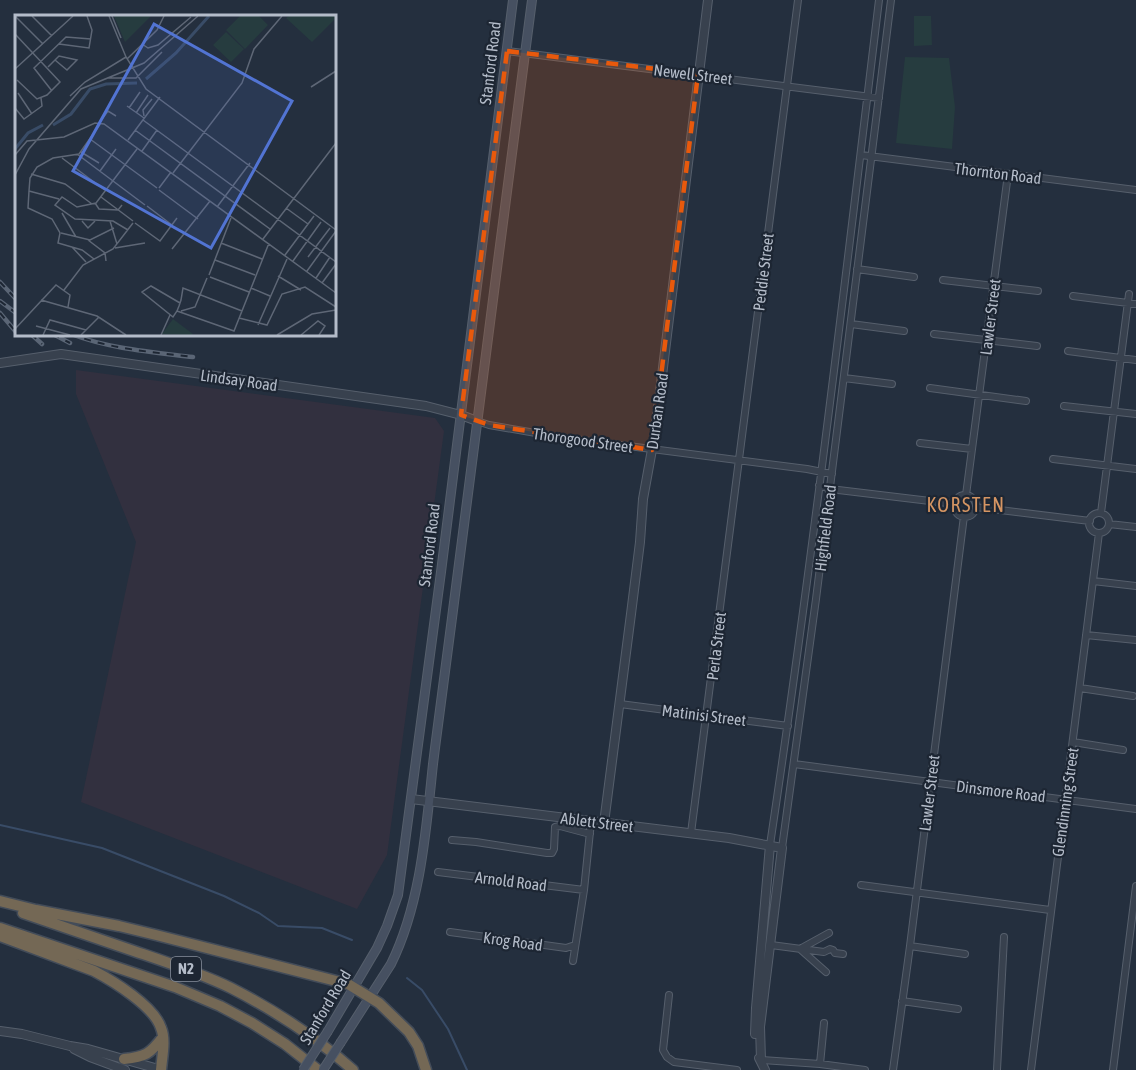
<svg xmlns="http://www.w3.org/2000/svg" width="1136" height="1070" viewBox="0 0 1136 1070" font-family="'Asap Condensed',sans-serif">
<rect width="100%" height="100%" fill="#242f3e"/>
<!-- medical -->
<path fill="#32303f" d="M76 370 435 418 444 431 387 855 357 909 81 802 136 542 76 394Z"/>
<!-- green -->
<path fill="#263c3f" d="M914 16H931L932 45 914 46Z
M905 57 949 58 955 107 952 149 896 143Z"/>
<g fill="none" stroke-linecap="round" stroke-linejoin="round">
<!-- stream -->
<path stroke="#394c67" stroke-width="2" d="M0 825 102 848 224 896 259 913 278 926 322 928 352 940
M407 978 422 990 448 1029 467 1070"/>
<!-- minor casing -->
<g stroke="#565f6c" stroke-width="8">
<path id="minor" d="M507 51 879 98
M861 155 1136 190
M857 269 914 277
M943 280 1038 291
M1073 296 1136 304
M851 324 904 331
M934 334 1037 346
M1068 351 1136 360
M844 378 892 384
M930 388 1026 401
M1064 406 1136 414
M477 421 489 425 559 437 807 469 832 474
M920 443 972 449
M1053 459 1136 469
M819 485 830 489 955 504
M966 495 1008 174
M954 506a11 11 0 1 1 22 0a11 11 0 1 1-22 0Z
M976 507 1090 521
M1101 513 1129 294
M1089 523a10 10 0 1 1 20 0a10 10 0 1 1-20 0Z
M1109 524 1136 527
M1093 581 1136 586
M1086 635 1136 640
M1080 688 1133 696
M620 704 788 726
M1073 742 1123 750
M794 764 1136 809
M691 833 798 0
M452 840 476 842 547 853H552L554 849 555 827 560 826 590 834
M770 845C812 564 845 282 879 0
M782 848 816 599 891 0
M438 872 584 890
M861 885 1050 910
M450 932 566 948 575 945
M771 945 824 952 830 949 833 950 835 953 843 954
M910 946 965 954
M573 961 584 890 591 822
M826 972 800 949 829 933
M669 995 663 1050 667 1057 674 1062 737 1070
M902 1001 958 1009
M761 1060 820 1064 865 1070
M820 1064 824 1023
M893 1070 910 946 964 516
M997 1070 1004 937
M1031 1070 1099 533
M1113 1070 1136 886"/>
</g>
<!-- tertiary casing -->
<g stroke="#565f6c" stroke-width="10">
<path id="tertiary" d="M0 363 61 354 426 406 461 415 477 421
M411 799 729 838 782 848 760 1027 761 1060
M604 823 631 614 640 542 643 499 655 433 708 0
M0 1031 22 1034 70 1046 88 1049 162 1070
M755 1034 756 1008 770 845
M74 1049 90 1057 125 1070
M759 1058 765 1070"/>
</g>
<!-- secondary casing -->
<g stroke="#565f6c" stroke-width="10">
<path id="secondary" d="M328 1031 377 948 387 926 398 895 441 572 513 0
M341 1042 391 964C421 903 426 830 433 764 439 715 446 666 452 618 477 412 506 206 532 0"/>
</g>
<!-- motorway casing -->
<g stroke="#434c59" stroke-width="13">
<path id="motorway" d="M0 901 36 910 119 926 156 935 348 984 379 1003 409 1032 418 1046 426 1070
M23 913C58 925 93 937 128 949 163 961 198 972 231 988 274 1010 317 1038 353 1070
M0 928 175 987 220 1006 252 1023 285 1044 318 1070
M0 936 94 971C113 981 154 1006 161 1028 166 1040 162 1057 161 1070
M124 1059C145 1057 150 1054 163 1037"/>
</g>
<!-- minor -->
<use href="#minor" stroke="#38414e" stroke-width="6"/>
<!-- tertiary -->
<use href="#tertiary" stroke="#38414e" stroke-width="8"/>
<!-- secondary -->
<use href="#secondary" stroke="#465061" stroke-width="8"/>
<!-- motorway -->
<use href="#motorway" stroke="#746855" stroke-width="10"/>
<!-- rail casing -->
<g stroke="#5a6575" stroke-width="4.5">
<path id="rail" d="M0 282 16 299
M0 301 16 313
M0 313 16 332
M31 334 42 344
M53 334 70 343
M71 334C110 349 152 352 193 357"/>
</g>
<!-- rail -->
<use href="#rail" stroke="#1d2633" stroke-width="2" stroke-dasharray="7" stroke-linecap="butt"/>
<!-- secondary-bridge casing -->
<g stroke="#565f6c" stroke-width="10" stroke-linecap="butt">
<path id="secondary-bridge" d="M303 1070 328 1031
M323 1070 341 1042"/>
</g>
<!-- secondary-bridge -->
<use href="#secondary-bridge" stroke="#465061" stroke-width="8"/>
</g>
<!-- marked area -->
<path fill="#e8590c" fill-opacity="0.2" stroke="#e8590c" stroke-width="4.5" stroke-dasharray="12 8" stroke-linejoin="round" d="M507 51 698 74 652 450 489 425 461 415Z"/>
<g text-anchor="middle" stroke-width="4.5" stroke-linejoin="round" paint-order="stroke">
<!-- shield labels -->
<rect fill="#1d2633" stroke="#878f9c" stroke-width="1.5" x="171" y="957" width="30" height="24" rx="4.5"/>
<g font-size="15" font-weight="bold" fill="#b4bcc9">
<text x="186" y="974">N2</text>
</g>
<!-- street labels -->
<g font-size="16" fill="#b4bcc9" stroke="#1d2633">
<text transform="translate(490 63) rotate(-83)" y="6">Stanford Road</text>
<text transform="translate(693 74) rotate(7)" y="6">Newell Street</text>
<text transform="translate(998 173) rotate(7)" y="6">Thornton Road</text>
<text transform="translate(763 272) rotate(-83)" y="6">Peddie Street</text>
<text transform="translate(990 317) rotate(-83)" y="6">Lawler Street</text>
<text transform="translate(239 380) rotate(8)" y="6">Lindsay Road</text>
<text transform="translate(657 411) rotate(-82)" y="6">Durban Road</text>
<text transform="translate(583 440) rotate(8)" y="6">Thorogood Street</text>
<text transform="translate(825 528) rotate(-83)" y="6">Highfield Road</text>
<text transform="translate(429 545) rotate(-83)" y="6">Stanford Road</text>
<text transform="translate(716 646) rotate(-83)" y="6">Perla Street</text>
<text transform="translate(704 715) rotate(7)" y="6">Matinisi Street</text>
<text transform="translate(1001 791) rotate(7)" y="6">Dinsmore Road</text>
<text transform="translate(929 793) rotate(-83)" y="6">Lawler Street</text>
<text transform="translate(1065 802) rotate(-82)" y="6">Glendinning Street</text>
<text transform="translate(597 822) rotate(7)" y="6">Ablett Street</text>
<text transform="translate(511 881) rotate(7)" y="6">Arnold Road</text>
<text transform="translate(513 941) rotate(8)" y="6">Krog Road</text>
<text transform="translate(325 1007) rotate(-59)" y="6">Stanford Road</text>
</g>
<!-- quarter labels -->
<g font-size="20" letter-spacing="1.5" fill="#d59563" stroke="#1d2633">
<text x="966" y="512">KORSTEN</text>
</g>
</g>
<!-- overview -->
<g transform="translate(15 15)">
<rect width="321" height="321" fill="#242f3e"/>
<path d="M99 1H136L110 27ZM225 1H244L253 10 230 34 211 15ZM274 1H321V3L297 27 271 3ZM211 17 229 34 216 47 198 30ZM158 304 178 319 177 320 147 319Z" fill="#263c3f"/>
<path fill="none" stroke="#394c67" stroke-width="3" d="M131 64 161 38 194 1M38 110 56 99 75 74 91 69 122 68M0 134 13 118 28 110"/>
<path fill="none" stroke="#5e6776" stroke-width="1.5" d="M0 1 28 29M17 1 37 21M94 1 111 42 131 74 321 215M97 1 106 23M0 19 45 67 32 80 22 84 2 65M44 29 74 33 77 15 72 1M127 29 133 33 143 30 176 2M112 44 142 15 149 1M33 52 44 41 62 45 52 55 40 45M0 54 58 1M92 63H121L147 37M296 72 321 56M37 76 19 53 51 22 76 24M3 78 17 99M55 81 70 67 111 42M112 91 129 103M0 93 9 104 27 91 26 83M114 93 125 77M121 98 133 80M129 101 128 95 137 84M128 105 321 247M84 108 93 96 101 101M120 115 255 214M75 124 142 173M113 125 145 82M127 136 142 115M66 137 84 148M62 139 130 190M0 140 12 126 49 122 80 108 89 109 321 278M47 143 91 176M85 156 101 134M158 158 227 68 239 34 267 1M16 159 50 169 77 189M0 160 14 134 66 74 129 48 183 1M144 173 156 157M144 175 183 204M14 176 44 184M86 182 118 206M80 188 84 194 103 195 107 190M132 191 157 210M202 192 235 148M271 193 293 209M47 198 61 222M67 206 73 213 80 206M95 206 102 229M120 208 145 226 162 203M113 215 98 206 60 204 40 190 47 182 62 192 81 188 122 134M46 218 75 225 99 213M248 224 321 128M73 225 90 238 91 246M206 228 247 244M57 232 71 247M100 233 130 228M157 234 195 186M270 240 299 201M293 242 315 213M79 244 67 235 43 228 45 218 37 204 13 193 14 176 15 163 22 152 38 143 64 139 86 108M200 245 240 260M278 246 306 207M292 256 321 216M194 260 216 203M263 261 286 275M195 262 234 277M301 263 315 242M307 268 321 249M236 273 255 281M49 275 68 250 98 234 118 208M26 285 82 301 111 320M165 288 136 271 127 277 158 302 162 296 164 291 166 285 168 273 227 296M162 296 219 316 254 228M166 296 180 292 192 263M224 303 252 310 267 279 290 272 321 292M243 310 272 244M21 311 55 320M0 314 41 270 55 280 53 292M28 320 35 305 71 315M66 320 84 302M146 320 155 300M262 320 297 299 321 295M286 320 303 306 310 311 304 320"/>
<path fill="#5274d3" fill-opacity="0.15" stroke="#5274d3" stroke-width="3" d="M139 9 277 86 196 233 58 156Z"/>
<rect width="321" height="321" fill="none" stroke="#b4bcc9" stroke-width="3"/>
</g>
</svg>
